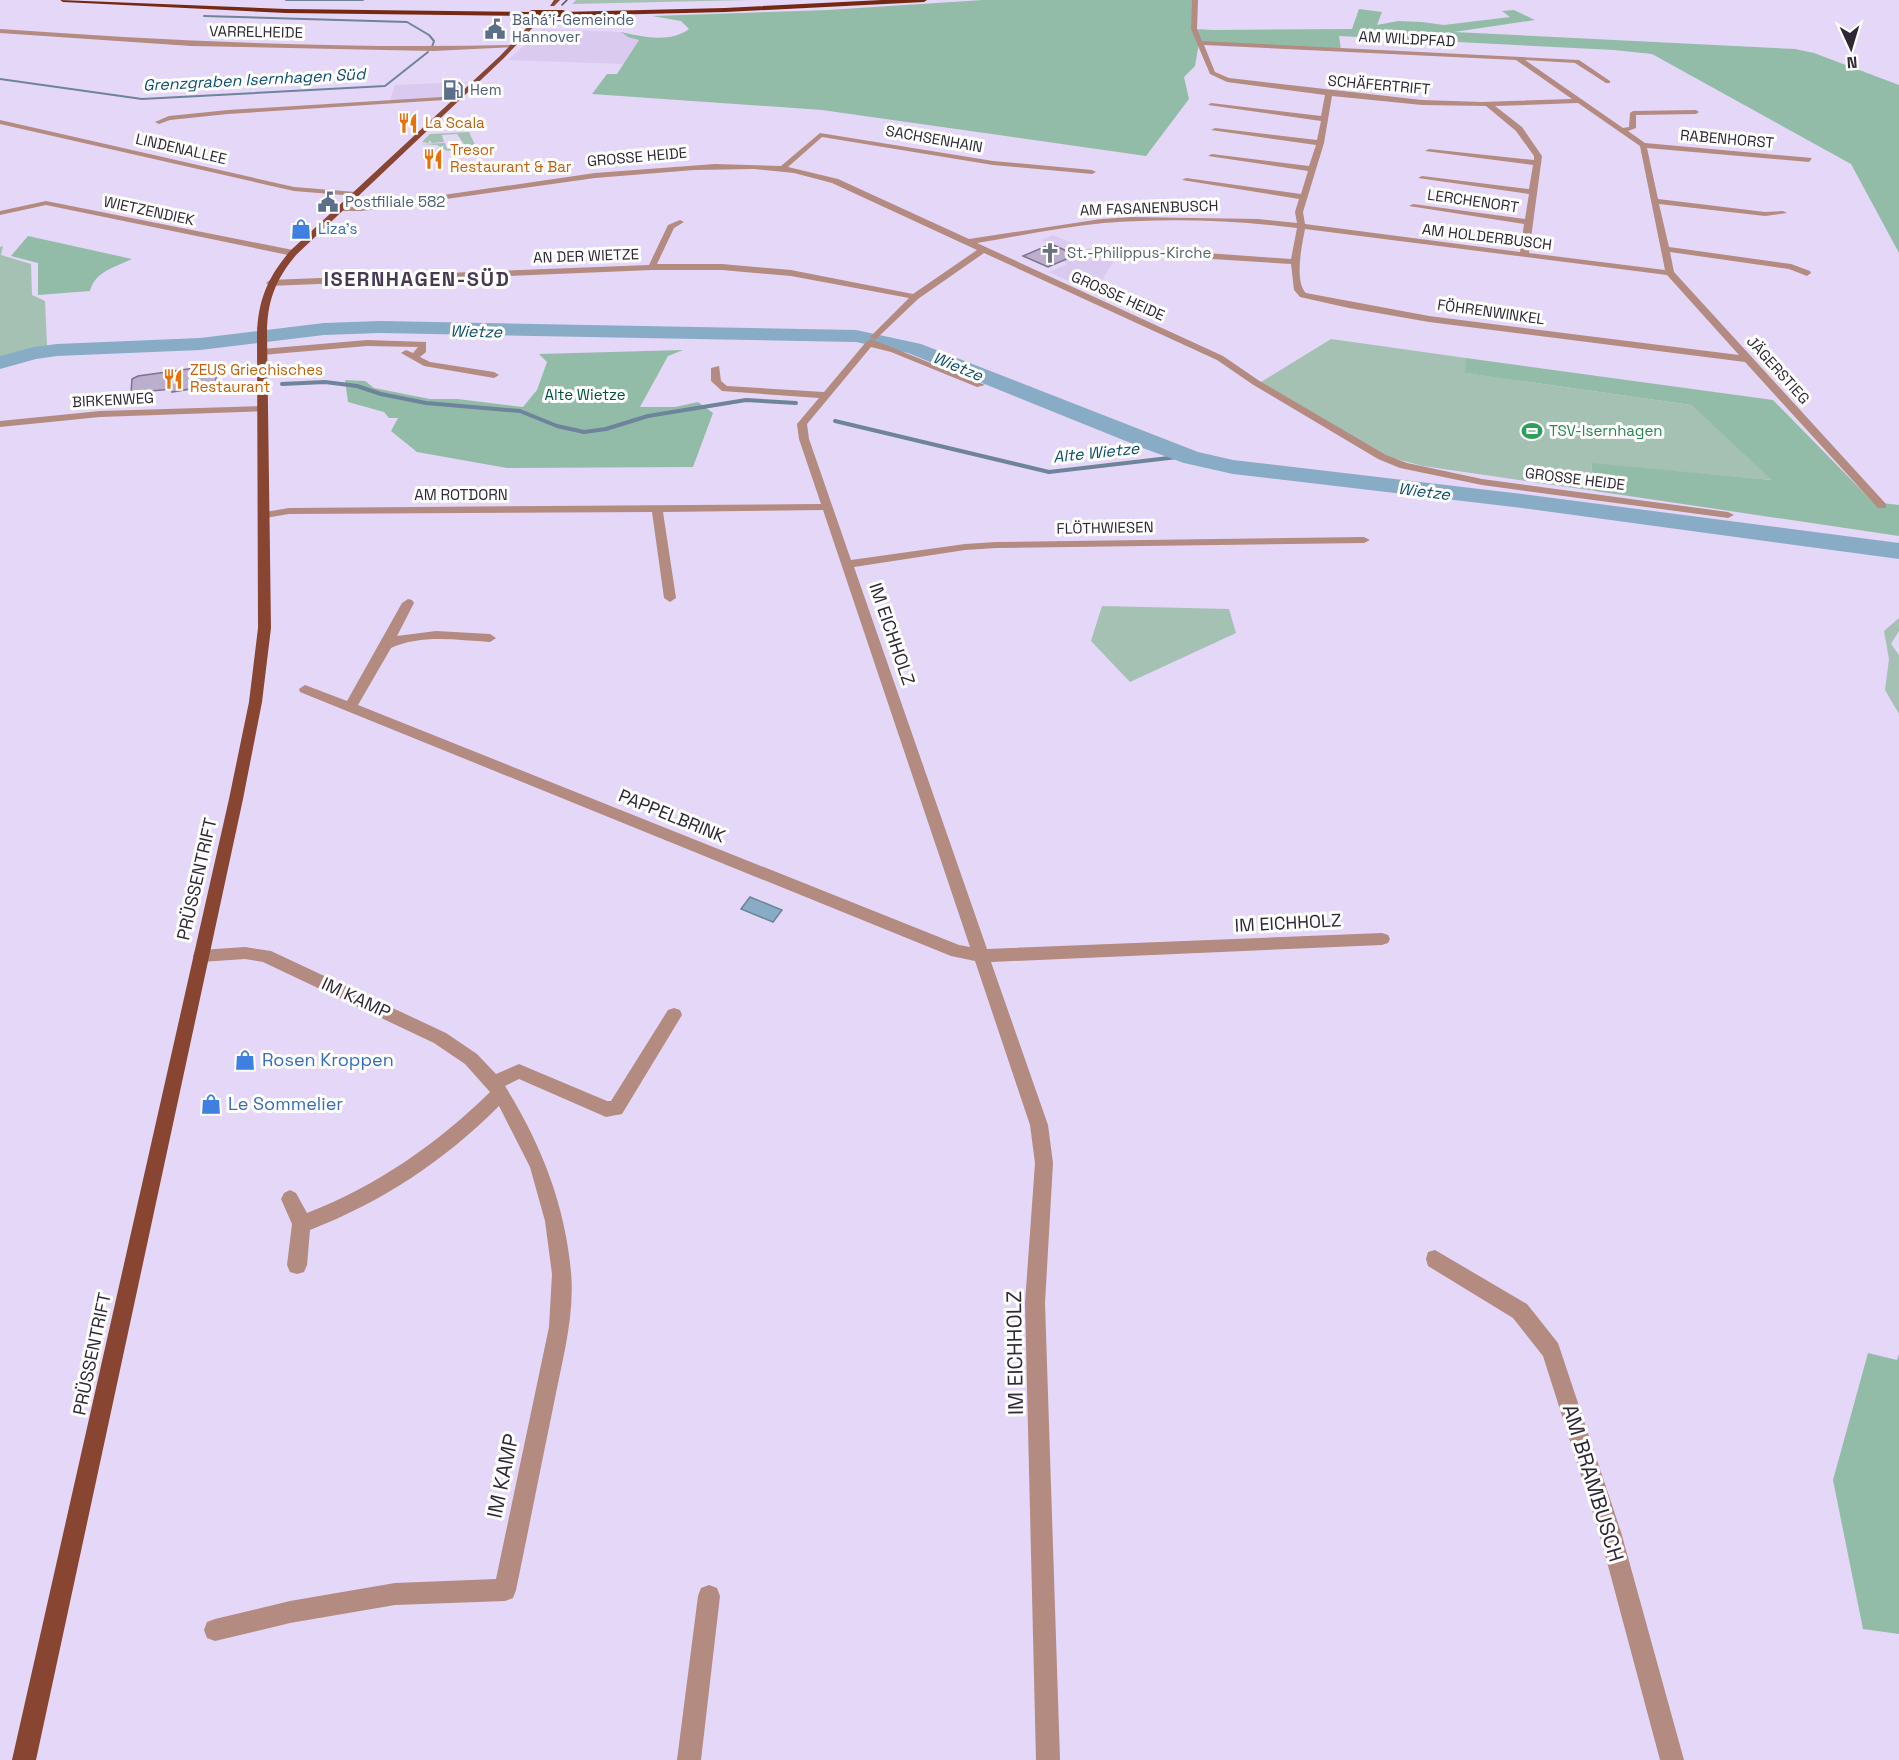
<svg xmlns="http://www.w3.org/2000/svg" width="1899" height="1760" viewBox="0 0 1899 1760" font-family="'Space Grotesk',sans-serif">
<rect width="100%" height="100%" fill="#e5d7f7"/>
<!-- built -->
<path fill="#dbcaf0" d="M543 29 621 32 628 37 640 39 623 64 508 60Z
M467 82 450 97 390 101 395 85Z
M1053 235 1085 249 1124 245 1094 293 1049 272 1067 264 1062 261 1075 255 1041 240Z"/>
<!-- green -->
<path fill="#a4c1b3" d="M576 0H749L572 4Z
M469 132 477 149 447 151 437 145 420 144 445 143 447 149 466 147 457 134 442 135 444 142 432 143 429 140V143L422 142 430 134Z
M3 246 1 255 31 264 32 295 45 301 47 345 55 352 14 359 0 365V247Z
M1331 339 1466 358V373L1691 405 1773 480 1591 464 1595 491 1423 466 1389 457 1261 382Z
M1102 606 1229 609 1236 633 1130 682 1091 641Z
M1899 618V631L1891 644 1899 655V714L1885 690 1889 659 1884 631Z"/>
<!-- forest -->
<path fill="#93bca8" d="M983 0H1195L1194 29 1214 30 1352 29 1359 9 1382 12 1377 25 1398 21 1422 22 1444 25 1510 17 1502 11 1514 10 1535 20 1454 32 1795 49 1814 53 1899 85V253L1851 164 1652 54 1614 50 1339 36 1341 50 1199 43 1195 66 1184 77 1189 99 1146 156 822 110 592 94 607 74H617L639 40 628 37 621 32C642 37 671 43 689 29L681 21 652 16 828 10Z
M28 236 132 259C116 267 95 271 90 291L38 295V263L11 256Z
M683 350 668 356 640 407H675L698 402 713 413 693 467 507 468 417 452 391 431 398 418H389L384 412 348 402 345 380 365 381 374 388 430 399H458L523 407 537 390 547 362 539 354Z
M1466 358 1773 400 1873 502 1899 505V536L1595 491 1591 463 1772 480 1691 405 1465 373Z
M1868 1353 1897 1360 1899 1354V1634L1863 1629 1833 1480Z"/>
<!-- water -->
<path fill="#88acc5" stroke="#6d849a" stroke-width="1.5" d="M750 897 782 910 773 922 741 909Z"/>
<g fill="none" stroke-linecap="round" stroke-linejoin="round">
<!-- stream-far1 -->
<path stroke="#6d849a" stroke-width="2" d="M286 0H363
M204 16 407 22 429 35 434 41 432 47
M0 79 142 99 385 86 428 52"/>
<!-- stream -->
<path stroke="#6d849a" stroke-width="4" d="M282 384 325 382 357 386 381 394 426 403 520 411 557 426 584 432 606 429 648 416 746 400 796 403
M835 421 1049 472 1186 456"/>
<!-- river -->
<path fill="#88acc5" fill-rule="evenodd" d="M380 321 856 330 921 344 1198 452 1233 460 1522 494 1899 543V559L1522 508 1233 474 1184 463 1148 450 908 353 856 342 380 333 324 335 200 350 57 356 36 359 0 369V356L34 347 57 344 200 338 324 323Z"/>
</g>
<!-- building -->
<path fill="#bcafcd" stroke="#7e728e" stroke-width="1.5" d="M1051 244 1076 255 1048 267 1023 256Z
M216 365V383L202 385V387L172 392V389L131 393 132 379 138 376Z"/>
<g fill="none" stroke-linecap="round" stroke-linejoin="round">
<!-- minor -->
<path fill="#b38b80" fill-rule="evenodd" d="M1192 0H1198L1197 29 1202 41 1579 60 1610 81V83H1606L1575 63 1525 60 1623 128 1629 127 1630 113 1633 111 1696 110 1699 112 1696 114 1636 115V128L1628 131 1645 143 1812 158 1809 162 1647 148 1658 199 1765 212 1783 211 1787 213 1765 216 1659 204 1669 247 1791 264 1810 271 1811 273 1807 276 1789 269 1670 252 1674 272 1886 504V508H1878L1745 362 1429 322 1349 308 1300 297 1294 290 1291 264 1164 256 1160 253 1164 250 1291 259 1297 228C1234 220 1167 218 1104 223 1061 227 1019 236 977 243L1223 356 1258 380 1386 455 1407 463 1482 479 1728 512 1734 515 1728 518 1482 485 1400 468 1378 459 1252 384 1217 360 984 253 918 299 875 340 870 337 909 298 791 276 722 270H652L270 286 266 283 270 280 649 265 668 225 680 220 684 222 674 228 657 264H722L791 270 913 294 977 250 832 183 794 173 754 169 694 170 595 178 361 211H340L336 209 340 207H361L595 173 715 164 781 166 820 133 993 161 1092 170 1096 172 1092 174 993 165 822 137 788 167 838 179 969 239 1101 219 1132 217 1258 219 1297 223 1295 212 1299 199 1182 180 1186 178 1301 194 1308 171 1208 156 1212 154 1309 166 1316 145 1211 130 1215 128 1317 140 1321 121 1208 105 1211 103 1321 116 1325 95 1227 82 1210 74 1191 29ZM1204 45 1516 60 1572 99 1482 102 1422 100 1229 78 1215 72ZM1332 96 1422 105 1486 106 1516 131 1534 156V160L1429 149 1425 151 1533 165 1529 189 1422 176 1418 178 1529 194 1525 219 1413 204 1409 206 1524 224 1520 252 1305 224 1303 212 1324 143ZM1578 103 1640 146 1665 270 1529 253 1542 156 1522 127 1495 106ZM1305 229 1667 275 1739 355 1429 316 1306 293C1294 281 1302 245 1305 229Z
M0 29C171 41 341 49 512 45L515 47 433 51 191 46 0 33Z
M458 96 460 99 228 114 170 120 159 124 155 122 169 116 228 110Z
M0 120 294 187 356 192 360 194 356 196 294 191 0 124Z
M46 201 293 250 297 253 293 256 46 205 0 215V211Z
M871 339 985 385 977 387 891 352 871 347 807 424 809 439 851 560 965 544 996 542 1364 537 1370 540 1364 543 996 548 965 550 854 567 987 949 1382 933 1388 935 1390 939 1388 943 1382 945 991 962 1048 1125 1053 1163 1045 1303 1060 1760H1036L1025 1303 1035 1163 1030 1125 975 961 951 956 300 692 299 689 305 685 347 701 402 603 408 599 412 600 414 603 397 636 436 631 490 634 496 638 490 642C457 640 421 634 391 648L358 705 959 945 970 947 823 510 663 512 676 598 670 602 664 598 652 512 289 514 265 518 259 515 265 512 289 508 821 504 799 439 797 424 819 398 722 391 711 381V368L719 366 721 381 727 386 824 392 866 342Z
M367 340 426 342V352L420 357 430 362 494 372 499 375 494 378 424 366 401 353 406 350 413 353 418 347 367 346 262 355 257 352 262 349Z
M263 406 267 407V411L100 417 0 427V421L100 411Z
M245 947 271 951 446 1033 477 1054 496 1074 519 1064 607 1101H611L668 1010 674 1008 680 1010 682 1015 622 1114 606 1117 519 1079 505 1086C541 1144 565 1204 571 1272 575 1316 562 1361 554 1403 541 1465 529 1528 516 1590L513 1598 505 1601 395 1605 290 1623 215 1641 207 1638 204 1630 207 1622 215 1619 290 1601 395 1583 496 1579 549 1327 552 1274 545 1221 530 1167 499 1106C444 1161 382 1202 310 1230L307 1265 304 1272 297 1274 290 1272 287 1265 292 1224 281 1199 284 1193 290 1190 296 1193 307 1213C377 1186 437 1144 490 1092L465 1064 434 1043 263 962 245 959 201 962 195 961 193 956 195 951 201 950Z
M1435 1250 1527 1304 1558 1343 1621 1532 1684 1760H1660L1599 1532 1543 1356 1513 1318 1428 1266 1426 1259 1428 1252Z
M709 1585 717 1588 720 1596 701 1760H677L698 1596 701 1588Z"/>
<!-- major -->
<path fill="#874532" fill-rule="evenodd" d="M554 0H560L554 6H550Z
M537 17 542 18 504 58 296 255C275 280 267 302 267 334L271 628 262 702 243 799 36 1760H12L229 799 249 702 258 628 257 334C258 300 268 277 290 251L500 56Z"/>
<!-- highway -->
<path fill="#762912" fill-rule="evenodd" d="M60 0 286 9 533 12 537 14 533 16 286 13 63 2Z
M882 0H927L924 2 725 12 562 16 558 14 562 12 725 8Z"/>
<!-- tram -->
<path stroke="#544c5c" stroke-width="1.5" d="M562 5 567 0"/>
<!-- highway-bridge -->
<path stroke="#762912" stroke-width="8" d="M533 14H562"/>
</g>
<!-- icons -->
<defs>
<g id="civic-bare" transform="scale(1.62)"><path d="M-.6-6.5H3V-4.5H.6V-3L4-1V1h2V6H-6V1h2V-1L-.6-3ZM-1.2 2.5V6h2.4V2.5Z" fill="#5c6f8a" stroke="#fff" stroke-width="2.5" paint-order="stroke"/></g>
<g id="fuel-bare" transform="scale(1.62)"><path d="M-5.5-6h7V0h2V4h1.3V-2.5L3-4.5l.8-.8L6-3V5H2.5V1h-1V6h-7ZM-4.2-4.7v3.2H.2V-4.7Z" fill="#5c6f8a" stroke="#fff" stroke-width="2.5" paint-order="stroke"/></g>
<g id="restaurant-bare" transform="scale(1.62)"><path d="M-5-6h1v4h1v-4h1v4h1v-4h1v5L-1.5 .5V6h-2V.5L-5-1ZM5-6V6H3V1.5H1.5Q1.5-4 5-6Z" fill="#e8710a" stroke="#fff" stroke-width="2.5" paint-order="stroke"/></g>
<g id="shop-bare" transform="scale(1.62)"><path d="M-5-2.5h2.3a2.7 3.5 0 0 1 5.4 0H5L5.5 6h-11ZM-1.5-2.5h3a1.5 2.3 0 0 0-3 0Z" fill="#3f7fe0" stroke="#fff" stroke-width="2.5" paint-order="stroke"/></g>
<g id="church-bare" transform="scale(1.62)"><path d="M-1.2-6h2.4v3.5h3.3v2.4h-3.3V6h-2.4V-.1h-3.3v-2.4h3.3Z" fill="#6b7280" stroke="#fff" stroke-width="2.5" paint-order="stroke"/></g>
<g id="stadium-bare" transform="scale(1.62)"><path d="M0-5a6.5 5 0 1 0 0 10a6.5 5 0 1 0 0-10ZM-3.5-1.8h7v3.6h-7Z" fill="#2e9e5b" stroke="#fff" stroke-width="2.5" paint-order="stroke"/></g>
</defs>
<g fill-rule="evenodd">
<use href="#civic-bare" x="495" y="29"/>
<use href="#fuel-bare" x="453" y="90"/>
<use href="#restaurant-bare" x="408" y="123"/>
<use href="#restaurant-bare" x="433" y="159"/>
<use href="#civic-bare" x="328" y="202"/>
<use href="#shop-bare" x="301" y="229"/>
<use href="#church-bare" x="1050" y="253"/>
<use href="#restaurant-bare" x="173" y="379"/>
<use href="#stadium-bare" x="1532" y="431"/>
<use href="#shop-bare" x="245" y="1060"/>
<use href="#shop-bare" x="211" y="1104"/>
</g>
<g text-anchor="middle" stroke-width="6" stroke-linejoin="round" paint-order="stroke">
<!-- far-service labels -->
<g font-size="15" fill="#4e5e75" stroke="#fff" text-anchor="start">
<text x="512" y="25">Bahá'í-Gemeinde<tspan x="512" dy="17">Hannover</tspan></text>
<text x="470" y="95">Hem</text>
<text x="345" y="207">Postfiliale 582</text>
</g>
<!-- far-street labels -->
<g font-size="15" fill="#2e2834" stroke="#fff">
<text transform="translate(256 32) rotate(1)" y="5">VARRELHEIDE</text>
<text transform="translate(1407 39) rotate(3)" y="5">AM WILDPFAD</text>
<text transform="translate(1379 85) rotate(5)" y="5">SCHÄFERTRIFT</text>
<text transform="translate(934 139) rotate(10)" y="5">SACHSENHAIN</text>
<text transform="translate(1727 139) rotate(5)" y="5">RABENHORST</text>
<text transform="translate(181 149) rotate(13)" y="5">LINDENALLEE</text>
<text transform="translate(637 157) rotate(-5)" y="5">GROSSE HEIDE</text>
<text transform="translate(1473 201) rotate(8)" y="5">LERCHENORT</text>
<text transform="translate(1149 208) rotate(-2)" y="5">AM FASANENBUSCH</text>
<text transform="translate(149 211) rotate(12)" y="5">WIETZENDIEK</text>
<text transform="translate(1487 237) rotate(7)" y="5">AM HOLDERBUSCH</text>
<text transform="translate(586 256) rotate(-2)" y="5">AN DER WIETZE</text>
<text transform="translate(1118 296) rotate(24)" y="5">GROSSE HEIDE</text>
<text transform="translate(1491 312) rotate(8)" y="5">FÖHRENWINKEL</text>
<text transform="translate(1778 370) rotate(48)" y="5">JÄGERSTIEG</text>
<text transform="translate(113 400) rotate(-3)" y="5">BIRKENWEG</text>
<text transform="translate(1575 479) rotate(7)" y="5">GROSSE HEIDE</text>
<text x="461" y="500">AM ROTDORN</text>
<text transform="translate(1105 528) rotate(-1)" y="5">FLÖTHWIESEN</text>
</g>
<!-- far-food labels -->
<g font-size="15" fill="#c56008" stroke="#fff" text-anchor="start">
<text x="425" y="128">La Scala</text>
<text x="450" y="155">Tresor<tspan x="450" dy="17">Restaurant &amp; Bar</tspan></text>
<text x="190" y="375">ZEUS Griechisches<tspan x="190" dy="17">Restaurant</tspan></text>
</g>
<!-- far-shop labels -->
<g font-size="15" fill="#366cbe" stroke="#fff" text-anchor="start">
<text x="318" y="234">Liza's</text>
</g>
<!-- far-worship labels -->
<g font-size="15" fill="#5b616d" stroke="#fff" text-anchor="start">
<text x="1067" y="258">St.-Philippus-Kirche</text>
</g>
<!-- far-park labels -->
<g font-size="15" fill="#005239" stroke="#fff">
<text x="585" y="400">Alte Wietze</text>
</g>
<!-- far-leisure labels -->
<g font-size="15" fill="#27864d" stroke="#fff" text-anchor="start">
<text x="1549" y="436">TSV-Isernhagen</text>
</g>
<!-- far-water labels -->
<g font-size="16" font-style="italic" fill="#0b4d6e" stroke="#fff">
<text transform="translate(254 79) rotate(-3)" y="6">Grenzgraben Isernhagen Süd</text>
<text transform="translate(476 331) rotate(1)" y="6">Wietze</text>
<text transform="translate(958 366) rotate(22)" y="6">Wietze</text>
<text transform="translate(1096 452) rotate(-6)" y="6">Alte Wietze</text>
<text transform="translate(1424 491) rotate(7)" y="6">Wietze</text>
</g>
<!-- street labels -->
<g font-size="18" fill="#2e2834" stroke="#fff">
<text transform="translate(892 634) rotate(71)" y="6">IM EICHHOLZ</text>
<text transform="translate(672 816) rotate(22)" y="6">PAPPELBRINK</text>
<text transform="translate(197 879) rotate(-77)" y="6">PRÜSSENTRIFT</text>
<text transform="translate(1288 923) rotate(-3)" y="6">IM EICHHOLZ</text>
<text transform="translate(356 998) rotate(25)" y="6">IM KAMP</text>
<text transform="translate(92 1354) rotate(-78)" y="6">PRÜSSENTRIFT</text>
</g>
<!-- shop labels -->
<g font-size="18" fill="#366cbe" stroke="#fff" text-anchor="start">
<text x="262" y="1066">Rosen Kroppen</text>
<text x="228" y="1110">Le Sommelier</text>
</g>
<!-- far-district labels -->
<g font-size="20" font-weight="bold" letter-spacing="1.5" fill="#463a53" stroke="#fff">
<text x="417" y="286">ISERNHAGEN-SÜD</text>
</g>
<!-- near-street labels -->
<g font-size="21" fill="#2e2834" stroke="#fff">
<text transform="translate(1015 1353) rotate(-91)" y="7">IM EICHHOLZ</text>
<text transform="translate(503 1476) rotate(-78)" y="7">IM KAMP</text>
<text transform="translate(1593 1483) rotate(73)" y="7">AM BRAMBUSCH</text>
</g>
</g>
<!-- north arrow -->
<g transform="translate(1851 48) rotate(176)" stroke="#ffffff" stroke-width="4.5" paint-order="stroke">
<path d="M0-4.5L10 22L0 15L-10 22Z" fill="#2e2834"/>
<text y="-9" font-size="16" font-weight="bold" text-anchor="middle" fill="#2e2834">N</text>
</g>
</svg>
